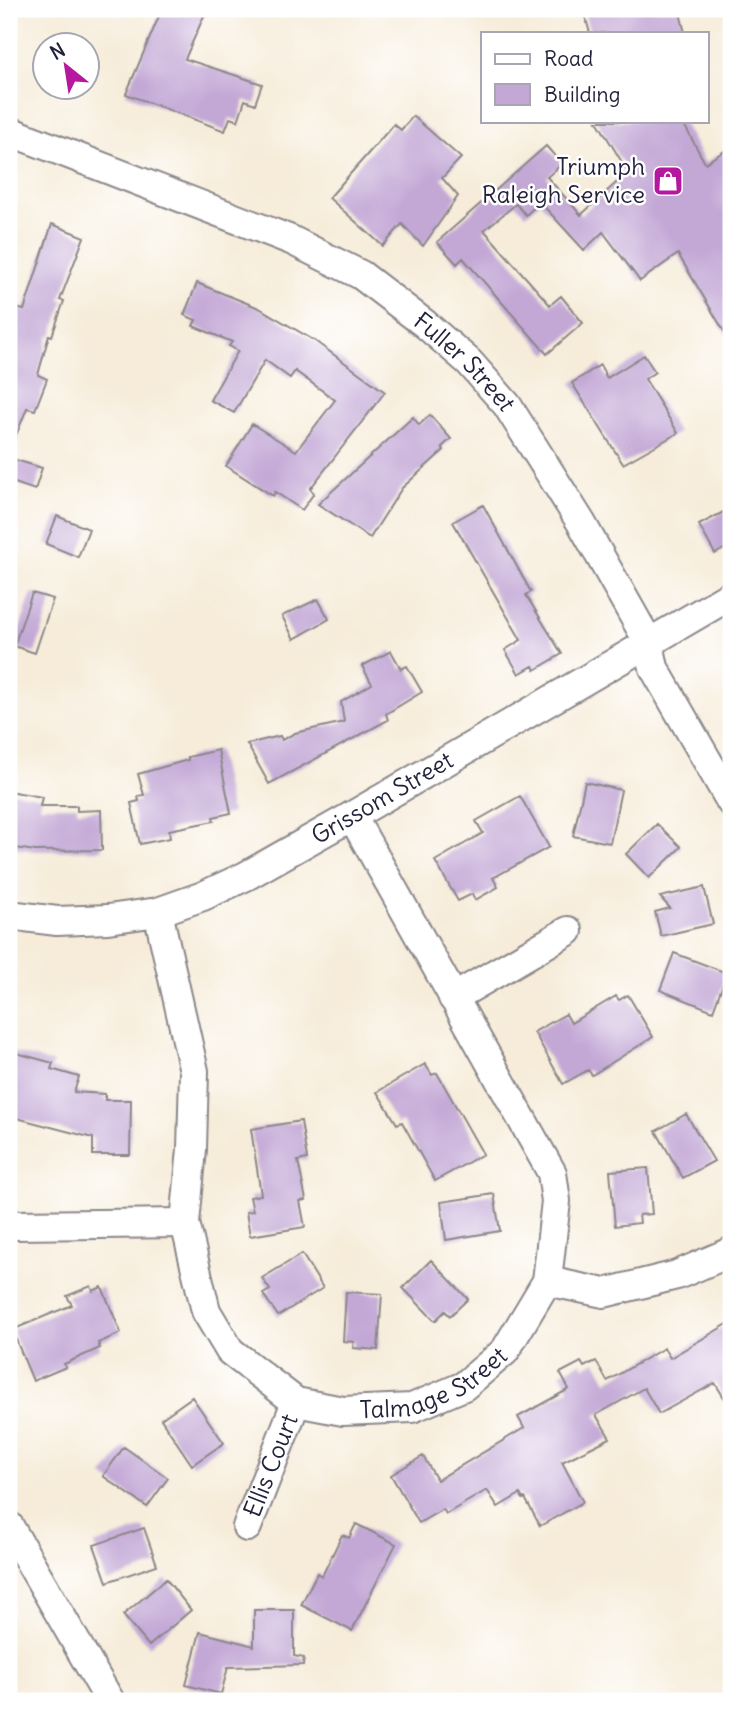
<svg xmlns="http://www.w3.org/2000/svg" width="740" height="1710" viewBox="0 0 740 1710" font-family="Delius,sans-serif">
<rect width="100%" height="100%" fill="#fff"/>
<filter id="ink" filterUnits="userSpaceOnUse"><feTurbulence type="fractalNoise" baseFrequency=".0143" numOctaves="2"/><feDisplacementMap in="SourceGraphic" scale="14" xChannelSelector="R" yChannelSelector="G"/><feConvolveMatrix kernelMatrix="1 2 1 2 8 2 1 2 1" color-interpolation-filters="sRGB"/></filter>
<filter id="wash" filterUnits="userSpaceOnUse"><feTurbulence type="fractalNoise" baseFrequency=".00686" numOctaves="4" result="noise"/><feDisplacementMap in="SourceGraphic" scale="28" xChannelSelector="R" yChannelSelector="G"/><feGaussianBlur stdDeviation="1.57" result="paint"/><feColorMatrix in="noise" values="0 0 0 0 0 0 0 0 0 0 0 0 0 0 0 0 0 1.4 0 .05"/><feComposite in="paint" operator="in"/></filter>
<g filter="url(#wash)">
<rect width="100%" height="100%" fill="#f6ecd9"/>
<g id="blocks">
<!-- building -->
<path fill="#c3a8d6" d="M162 9H207L185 59 262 84 255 104 245 100 238 121 230 118 225 131 126 94Z
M583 9H679L685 33H590Z
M413 116 461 158 442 178 458 196 423 246 402 224 383 246 329 198 394 124 401 130Z
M597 121H682L705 163 731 147V343L678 254 640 281 603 232 584 250 540 202 526 215 516 204 484 230 550 305 561 296 583 323 547 354 463 258 457 264 437 242 546 146 562 164 547 177 581 215 628 172Z
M52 224 84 237 60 300 64 301 52 336 49 335 38 375 47 379 35 410 27 408 10 451 9 329 16 308 24 310Z
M197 283 259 308 315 341 385 392 310 489 314 493 302 510 275 492 273 496 226 466 252 424 296 451 335 400 295 371 290 378 265 360 234 413 210 400 238 351 229 346 232 342 193 326 196 320 184 315Z
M644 355 655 372 645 379 678 433 623 464 572 383 600 365 607 378Z
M430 415 451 439 442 447 444 450 402 488 370 538 318 504 413 417 419 425Z
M9 458 42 468 35 490 9 481Z
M483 505 531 592 526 595 562 654 535 670 533 666 519 674 505 650 521 640 453 522Z
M731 508V545L715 554 699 525Z
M57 516 89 529 78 557 46 544Z
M32 593 53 599 35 653 14 646Z
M318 599 329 619 294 639 282 616Z
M391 651 401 669 407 666 422 692 386 714 388 720 269 784 247 744 280 736 282 740 295 733 344 722 341 702 372 684 362 666Z
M218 750 231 813 213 817 214 821 169 830 170 838 140 844 131 803 139 801 138 796 144 795 138 774 188 760V757Z
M585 782 621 790 610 843 573 836Z
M9 791 42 797 40 806H77V811L101 810 102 850 35 851 9 847Z
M520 796 549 847 493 878 498 887 475 900 472 894 458 901 435 861 483 833 476 821Z
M657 824 681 847 649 878 626 854Z
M704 887 713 924 661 936 655 912 670 908 660 897Z
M674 953 727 973 713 1011 660 990Z
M628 995 653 1037 592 1075 588 1070 563 1084 534 1032 566 1014 571 1023 616 996 619 1000Z
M9 1051 53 1063 51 1069 79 1077 74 1092 105 1094V1100H131L130 1155H93V1138L9 1116Z
M425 1064 432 1075 437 1073 483 1154 435 1181 402 1122 397 1124 377 1092Z
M686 1114 714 1161 683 1178 656 1131Z
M301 1121 307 1159 298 1161 306 1200 300 1201 305 1227 250 1236 246 1212 253 1211 250 1197 261 1195 251 1129Z
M648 1168 652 1214 639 1215 640 1223 615 1226 610 1171Z
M494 1194 500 1231 446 1240 441 1202Z
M302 1254 323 1288 278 1316 263 1294 270 1290 262 1278Z
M431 1260 468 1299 450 1316 445 1311 435 1321 403 1288Z
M91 1286 93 1291 102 1287 121 1333 98 1343 100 1348 64 1364 66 1367 33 1381 12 1330 72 1305 67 1296Z
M346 1292 382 1294 378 1350 353 1348 354 1342 343 1341Z
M731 1322V1409L715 1383 659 1414 644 1388 596 1415 610 1438 562 1462 583 1502 540 1526 525 1498 523 1499 520 1494 498 1507 487 1490 446 1514 443 1509 419 1523 391 1475 423 1456 437 1480 524 1428 518 1417 569 1389 560 1373 581 1362 584 1367 596 1361 607 1381 664 1348 670 1358Z
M192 1397 224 1443 192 1465 161 1419Z
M124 1447 168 1478 147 1507 103 1476Z
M356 1524 396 1544 352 1631 301 1605 317 1573 322 1576 342 1535 349 1538Z
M144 1528 157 1565 107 1582 94 1545Z
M166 1579 191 1610 149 1646 123 1615Z
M254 1610H294V1656L304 1658 303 1665 228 1667 221 1694 186 1685 200 1632 254 1646Z"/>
</g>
</g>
<g filter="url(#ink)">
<use href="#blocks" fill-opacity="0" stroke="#8c878a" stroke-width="2"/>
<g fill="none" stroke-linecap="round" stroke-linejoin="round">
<!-- street casing -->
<g stroke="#8c878a" stroke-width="32">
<g id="street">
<path id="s1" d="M9 131 291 240 361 275 425 324 469 362 507 405 582 524 649 643 654 668 731 802"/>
<path id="s2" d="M158 912 194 1071 192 1149 185 1223 206 1311 230 1351 296 1402 343 1411 412 1408 464 1386 505 1351 547 1281 556 1201 552 1173 352 816"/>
<path id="s3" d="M9 915 57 921 108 919 158 912 203 896 246 876 352 816 731 595"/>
<path d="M453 998 568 931"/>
<path d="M14 1225 185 1223"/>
<path d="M547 1281 604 1293 677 1275 731 1252"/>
<path d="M9 1526 110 1701"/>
<path id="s4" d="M247 1527 296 1402"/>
</g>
</g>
<!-- street -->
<use href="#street" stroke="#fff" stroke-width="28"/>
</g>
</g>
<!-- icons -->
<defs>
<g id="shop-square" transform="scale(1.575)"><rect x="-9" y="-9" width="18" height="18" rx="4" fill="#b5179e" stroke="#fff"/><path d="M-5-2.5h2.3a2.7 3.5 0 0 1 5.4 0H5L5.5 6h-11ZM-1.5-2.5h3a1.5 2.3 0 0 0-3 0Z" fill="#fff"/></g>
</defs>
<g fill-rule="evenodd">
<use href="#shop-square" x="668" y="181"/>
</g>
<g text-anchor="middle" stroke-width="5" stroke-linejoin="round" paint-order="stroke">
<!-- poi labels -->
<g font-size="24" fill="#22223b" stroke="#fff" text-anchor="end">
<text x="645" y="175">Triumph<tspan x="645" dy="28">Raleigh Service</tspan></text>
</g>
<!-- street labels -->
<g font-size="24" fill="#22223b" stroke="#fff">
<text dy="8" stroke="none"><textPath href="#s1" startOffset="516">Fuller Street</textPath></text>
<text dy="8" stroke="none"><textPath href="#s3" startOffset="402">Grissom Street</textPath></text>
<text dy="8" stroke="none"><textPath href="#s2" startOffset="681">Talmage Street</textPath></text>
<text dy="8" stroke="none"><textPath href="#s4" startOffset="66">Ellis Court</textPath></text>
</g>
</g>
<!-- margin -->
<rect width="740" height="1710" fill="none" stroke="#fff" stroke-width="35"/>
<!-- legend -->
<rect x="481" y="32" width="228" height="91" fill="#ffffff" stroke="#a7a7b1" stroke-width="2"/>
<rect x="495" y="54" width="35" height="10" fill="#ffffff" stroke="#a7a7b1" stroke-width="2"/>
<text x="544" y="66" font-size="21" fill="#22223b">Road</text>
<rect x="495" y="84" width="35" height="21" fill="#c3a8d6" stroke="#a7a7b1" stroke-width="2"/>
<text x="544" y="102" font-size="21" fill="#22223b">Building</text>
<!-- north arrow -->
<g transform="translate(66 66) rotate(330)"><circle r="33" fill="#ffffff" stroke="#a7a7b1" stroke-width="2"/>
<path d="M0-5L12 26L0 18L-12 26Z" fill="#b5179e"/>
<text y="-10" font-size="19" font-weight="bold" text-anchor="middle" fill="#22223b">N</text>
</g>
</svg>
